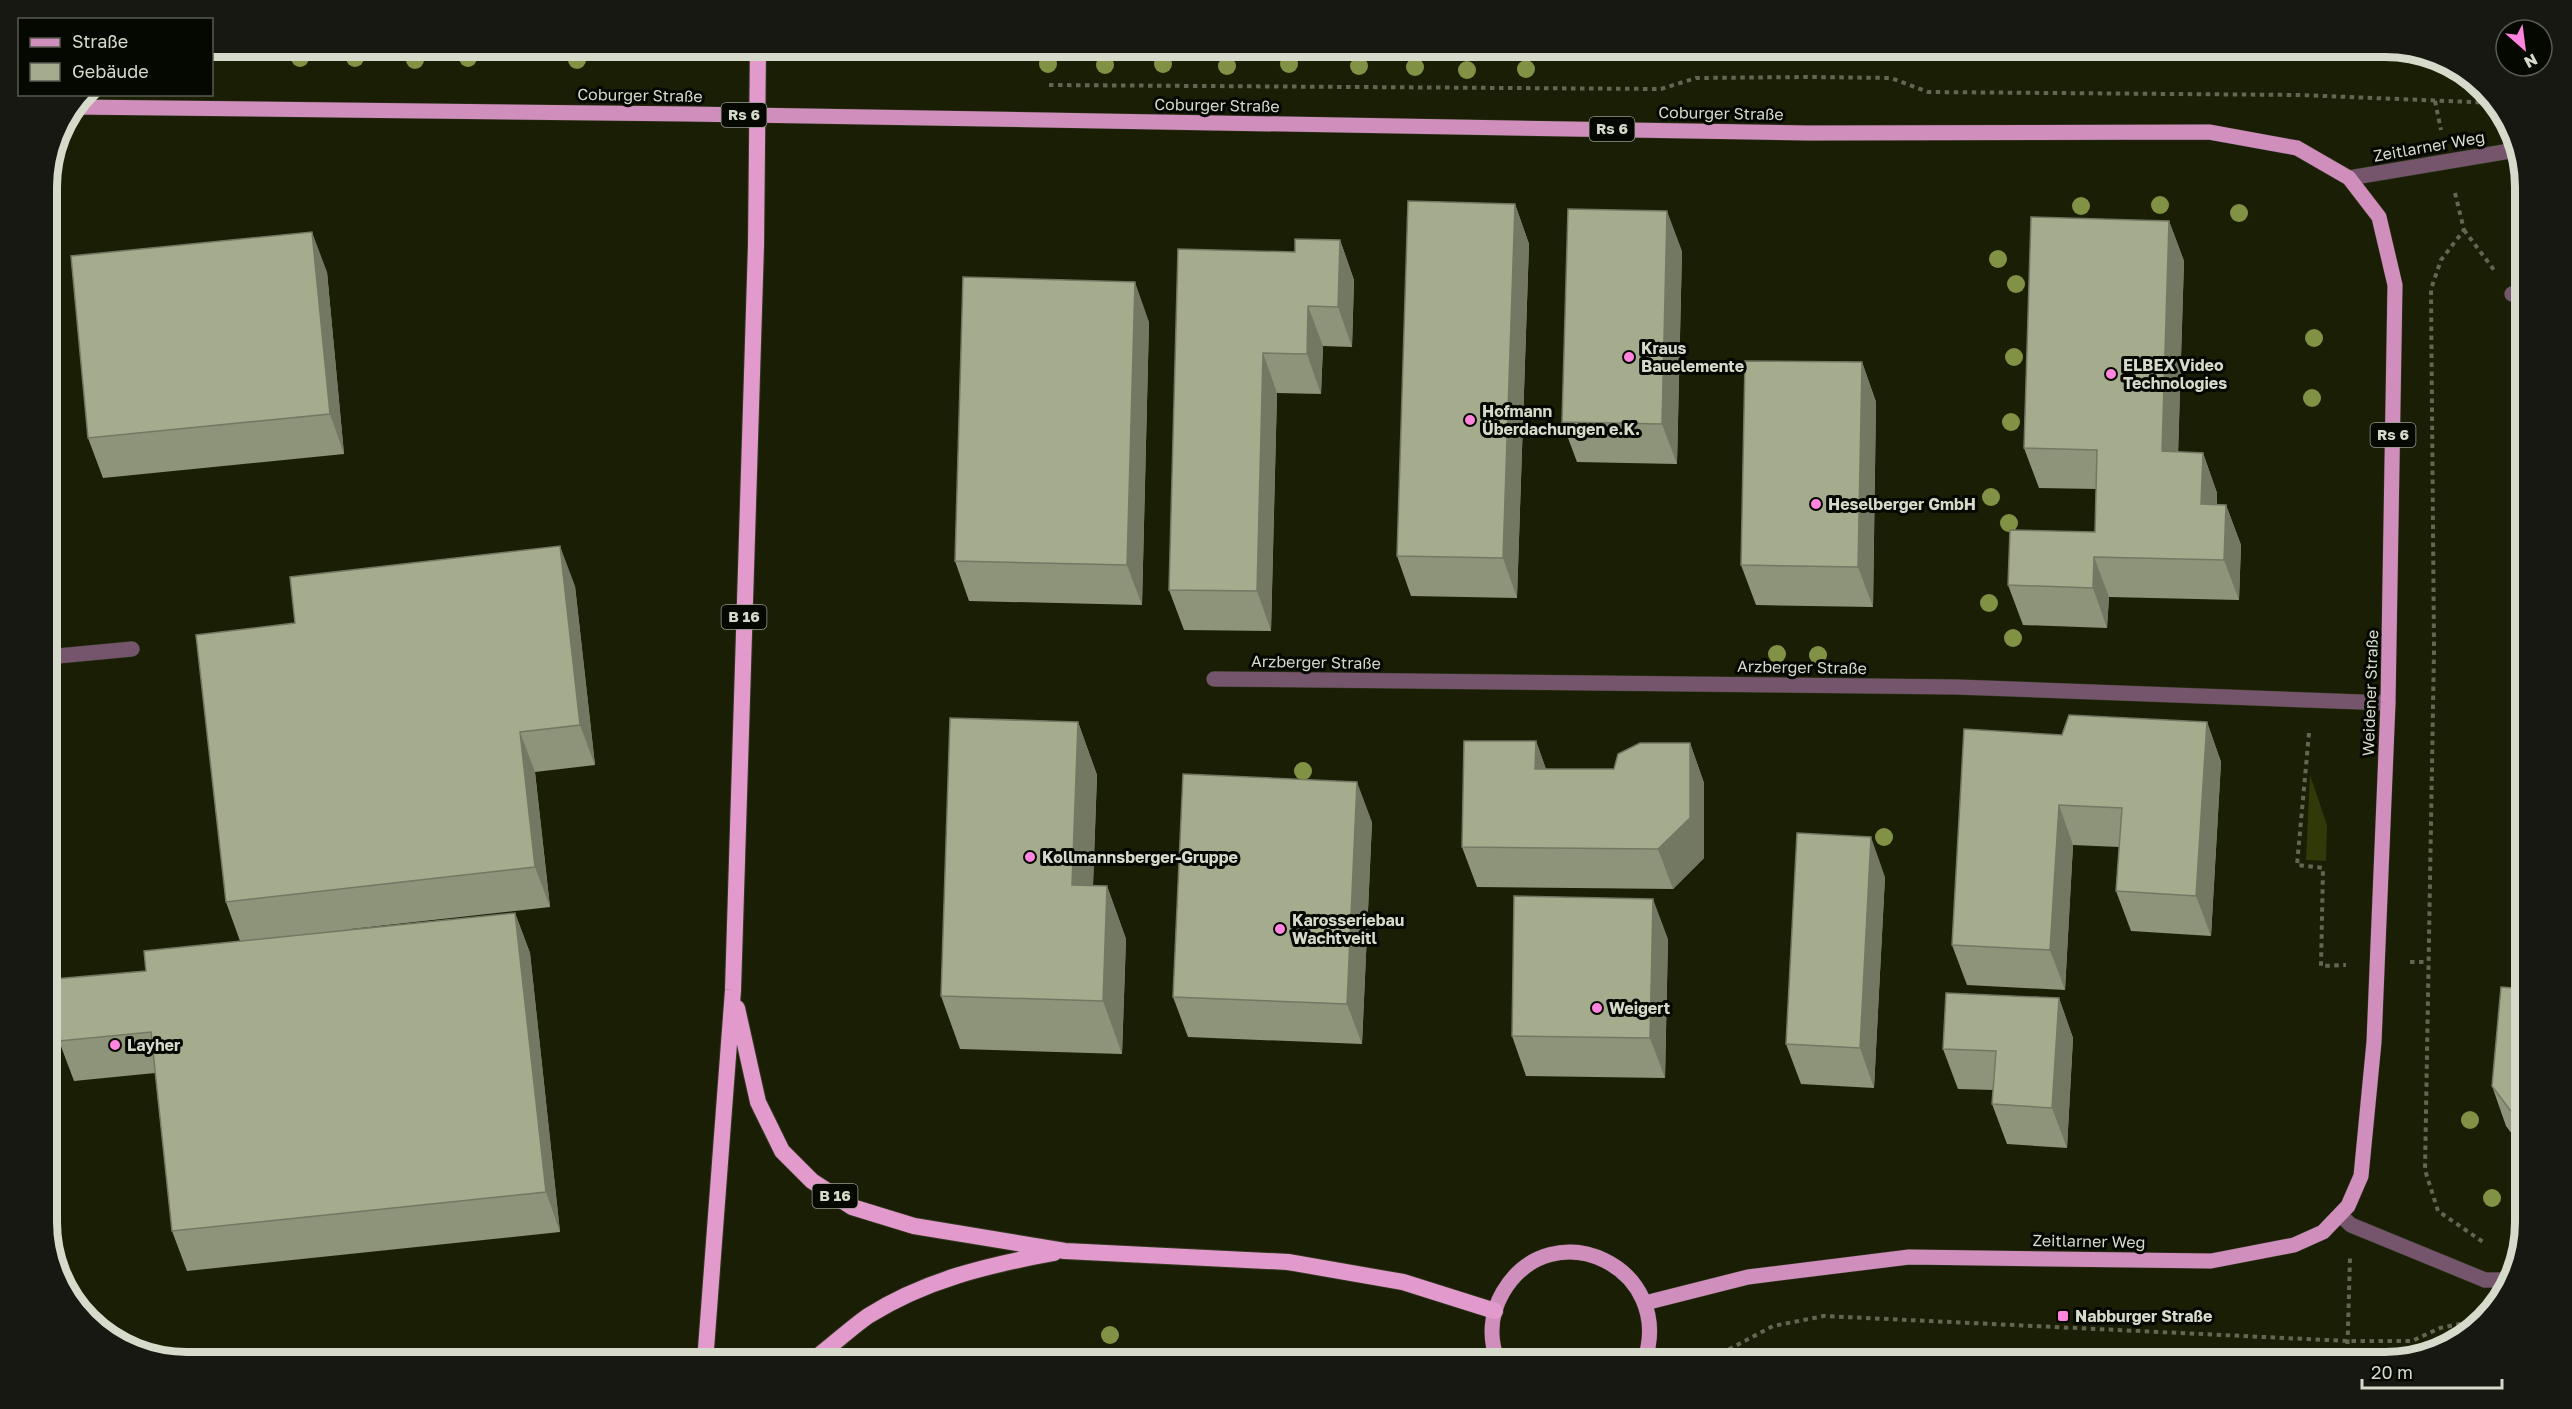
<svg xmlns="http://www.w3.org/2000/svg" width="2572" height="1409" viewBox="0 0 2572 1409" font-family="'Golos Text',sans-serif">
<rect width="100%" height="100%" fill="#191e04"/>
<!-- green -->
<path fill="#313909" d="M2310 775 2327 825 2326 861 2306 860Z"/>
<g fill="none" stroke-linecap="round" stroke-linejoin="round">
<!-- service casing -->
<g stroke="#333820" stroke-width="16">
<path id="service" d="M2512 294H2525"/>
</g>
<!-- minor casing -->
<g stroke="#333820" stroke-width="16">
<path id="minor" d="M2349 178 2516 150
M47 657 132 649
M1214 679 1957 687 2388 703
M2340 1215 2351 1225 2485 1280H2510"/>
</g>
<!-- primary casing -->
<g stroke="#333820" stroke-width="16">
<path id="primary" d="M74 107 688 114 1809 133 2209 132 2297 148 2349 178 2379 217 2395 285 2388 703 2374 1042 2361 1176 2348 1206 2323 1232 2294 1245 2211 1261 1909 1257 1748 1277 1645 1303
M1498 1362C1489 1339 1490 1314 1503 1292 1552 1209 1677 1267 1644 1362"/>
</g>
<!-- trunk casing -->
<g stroke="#333820" stroke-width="18">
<path id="trunk" d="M737 1008 758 1102 782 1151 812 1181 852 1207 914 1226 1065 1251 1288 1262 1403 1282 1495 1311
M705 1362 733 990 756 245
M814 1362 818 1356C835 1343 851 1328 868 1316 925 1280 988 1265 1054 1253"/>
</g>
<!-- path -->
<path stroke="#636751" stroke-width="4" stroke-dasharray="4.5 4.5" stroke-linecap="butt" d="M1049 85 1661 89 1696 78 1809 77 1891 78 1928 92 2300 95 2496 103
M2435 101 2441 130
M2455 193 2464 230 2441 260 2431 289 2434 649 2425 1170 2438 1211 2486 1244
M2464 230 2494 270
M2309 733 2297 865 2323 868 2321 966 2346 965
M2410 962H2428
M1705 1362 1773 1326 1824 1316 2348 1341H2412L2440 1328 2479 1320
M2347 1362 2350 1258"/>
<!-- service -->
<use href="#service" stroke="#74556b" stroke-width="15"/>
<!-- minor -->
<use href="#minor" stroke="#74556b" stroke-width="15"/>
<!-- primary -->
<use href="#primary" stroke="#d08ebd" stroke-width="15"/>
<!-- trunk -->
<use href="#trunk" stroke="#e29acd" stroke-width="16"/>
<!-- trunk-bridge casing -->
<g stroke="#333820" stroke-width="18" stroke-linecap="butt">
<path id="trunk-bridge" d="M756 245 758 46"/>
</g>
<!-- trunk-bridge -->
<use href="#trunk-bridge" stroke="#e29acd" stroke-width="16"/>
</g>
<!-- trees -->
<g fill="#829244">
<circle cx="300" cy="58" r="9"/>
<circle cx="355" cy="58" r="9"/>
<circle cx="468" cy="58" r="9"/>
<circle cx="415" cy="60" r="9"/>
<circle cx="577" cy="60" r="9"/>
<circle cx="1048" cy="64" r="9"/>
<circle cx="1163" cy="64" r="9"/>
<circle cx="1289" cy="64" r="9"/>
<circle cx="1105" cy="65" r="9"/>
<circle cx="1227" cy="66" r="9"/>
<circle cx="1359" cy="66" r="9"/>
<circle cx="1415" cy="67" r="9"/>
<circle cx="1526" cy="69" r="9"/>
<circle cx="1467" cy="70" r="9"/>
<circle cx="2160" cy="205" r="9"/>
<circle cx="2081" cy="206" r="9"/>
<circle cx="2239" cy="213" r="9"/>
<circle cx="1998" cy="259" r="9"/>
<circle cx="2016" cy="284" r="9"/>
<circle cx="2314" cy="338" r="9"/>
<circle cx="2014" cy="357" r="9"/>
<circle cx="2312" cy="398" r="9"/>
<circle cx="2011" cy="422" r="9"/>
<circle cx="1991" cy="497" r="9"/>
<circle cx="2009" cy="523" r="9"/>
<circle cx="1989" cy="603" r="9"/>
<circle cx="2013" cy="638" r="9"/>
<circle cx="1777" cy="654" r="9"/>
<circle cx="1818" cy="655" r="9"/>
<circle cx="1303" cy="771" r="9"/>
<circle cx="1884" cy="837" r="9"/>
<circle cx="2470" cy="1120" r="9"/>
<circle cx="2492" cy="1198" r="9"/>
<circle cx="1110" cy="1335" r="9"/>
</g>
<!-- wall -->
<path fill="#8d9479" d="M1515 204 1529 244 1517 598 1411 596 1397 556Z
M2169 221 2184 261 2178 452 2203 453 2217 493V505H2226L2241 545 2239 600 2109 597 2107 628 2023 625 2008 585 2095 532 2096 489 2039 488 2024 448Z
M1340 240 1354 280 1352 347 1323 346 1321 394 1277 393 1271 631 1184 630 1169 590 1295 252Z
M1682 251 1677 464 1577 462 1562 422Z
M327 272 344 454 103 478 88 438Z
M1149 322 1142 605 969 601 955 561Z
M1862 362 1876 402 1873 607 1756 605 1741 565Z
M575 586 595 765 535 772 550 907 342 930 515 913 530 953 560 1232 187 1271 172 1231 155 1073 74 1081 59 1041 146 971 240 941 226 902 295 623Z
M1078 722 1097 775 1093 886H1107L1126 939 1122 1054 960 1049 941 996Z
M2207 722 2221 762 2211 936 2131 931 2116 891 2119 847 2073 845 2065 990 1967 985 1952 945 2062 735Z
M1536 741 1546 769H1614L1690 743 1704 783V858L1673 889 1477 887 1462 847Z
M1372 822 1362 1044 1188 1037 1173 997Z
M1885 877 1874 1088 1801 1084 1786 1044Z
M1668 939 1665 1078 1526 1076 1512 1036Z
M2525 989V1150H2524L2506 1126 2492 1086Z
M2059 998 2073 1038 2067 1148 2007 1144 1992 1104 1993 1090 1958 1089 1943 1049Z"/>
<!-- shaded-wall -->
<path fill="#737863" d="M1515 204 1529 244 1517 598 1503 558Z
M1667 211 1682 251 1677 464 1662 424Z
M2169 221 2184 261 2177 491 2162 451Z
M312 232 327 272 344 454 330 414Z
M1340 240 1354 280 1352 347 1338 307Z
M1135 282 1149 322 1142 605 1127 565Z
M1308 306 1323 346 1321 394 1307 354Z
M1263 353 1277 393 1271 631 1257 591Z
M1862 362 1876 402 1873 607 1858 567Z
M2203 453 2217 493 2216 544 2201 504Z
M2226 505 2241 545 2239 600 2224 560Z
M560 546 575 586 595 765 580 725Z
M2094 557 2109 597 2107 628 2093 588Z
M1078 722 1097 775 1091 938 1072 885Z
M2207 722 2221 762 2211 936 2196 896Z
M520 732 535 772 550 907 535 867Z
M1536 741 1550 781 1535 769Z
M1690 743 1704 783V858L1673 889 1658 849Z
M1357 782 1372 822 1362 1044 1347 1004Z
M2059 805 2073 845 2065 990 2050 950Z
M1871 837 1885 877 1874 1088 1860 1048Z
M1107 886 1126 939 1122 1054 1103 1001Z
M1653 899 1668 939 1665 1078 1650 1038Z
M515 913 530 953 560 1232 546 1192Z
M2059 998 2073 1038 2067 1148 2052 1108Z"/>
<!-- building -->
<path fill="#a4ac8d" stroke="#737863" stroke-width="1.5" d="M1408 201 1515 204 1503 558 1397 556Z
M1568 209 1667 211 1662 424 1562 422Z
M2031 217 2169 221 2162 451 2203 453 2201 504 2226 505 2224 560 2094 557 2093 588 2008 585 2010 530 2095 532 2097 450 2024 448Z
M312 232 330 414 88 438 71 256Z
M1295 239 1340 240 1338 307 1308 306 1307 354 1263 353 1257 591 1169 590 1178 249 1295 252Z
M963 277 1135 282 1127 565 955 561Z
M1745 361 1862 362 1858 567 1741 565Z
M560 546 580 725 520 732 535 867 226 902 196 635 295 623 290 577Z
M2069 715 2207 722 2196 896 2116 891 2122 808 2059 805 2050 950 1952 945 1964 729 2062 735Z
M950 718 1078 722 1072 885 1107 886 1103 1001 941 996Z
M1464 741H1536L1535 769H1614L1618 754 1640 743H1690V818L1658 849 1462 847Z
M1183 774 1357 782 1347 1004 1173 997Z
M1797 833 1871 837 1860 1048 1786 1044Z
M1514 896 1653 899 1650 1038 1512 1036Z
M515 913 546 1192 172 1231 151 1032 59 1041 54 979 146 971 144 951Z
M2501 987 2525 989V1112L2510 1110 2492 1086Z
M1946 993 2059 998 2052 1108 1992 1104 1996 1051 1943 1049Z"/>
<!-- markers -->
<g fill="#ff85df" stroke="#050701" stroke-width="2">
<circle cx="1629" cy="357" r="6"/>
<circle cx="2111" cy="374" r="6"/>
<circle cx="1470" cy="420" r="6"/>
<circle cx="1816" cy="504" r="6"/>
<circle cx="1030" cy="857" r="6"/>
<circle cx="1280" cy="929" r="6"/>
<circle cx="1597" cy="1008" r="6"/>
<circle cx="115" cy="1045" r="6"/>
<rect x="2057" y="1310" width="12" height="12" rx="3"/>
</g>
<g text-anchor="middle" stroke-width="6" stroke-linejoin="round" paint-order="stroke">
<!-- shield labels -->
<g fill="#050701" stroke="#979b8e" stroke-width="1.5">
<rect x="721.5" y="103" width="45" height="24" rx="4.5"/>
<rect x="1589.5" y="117" width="45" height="24" rx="4.5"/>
<rect x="2370.5" y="423" width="45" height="24" rx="4.5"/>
<rect x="721.5" y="605" width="45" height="24" rx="4.5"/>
<rect x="812.5" y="1184" width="45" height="24" rx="4.5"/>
</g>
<g font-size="15" font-weight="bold" fill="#d6daca">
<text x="744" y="120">Rs 6</text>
<text x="1612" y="134">Rs 6</text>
<text x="2393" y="440">Rs 6</text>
<text x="744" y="622">B 16</text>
<text x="835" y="1201">B 16</text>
</g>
<!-- street labels -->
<g font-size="16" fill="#d6daca" stroke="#050701">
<text transform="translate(640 95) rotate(1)" y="6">Coburger Straße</text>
<text transform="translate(1217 105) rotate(1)" y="6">Coburger Straße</text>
<text transform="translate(1721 113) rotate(1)" y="6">Coburger Straße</text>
<text transform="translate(2429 146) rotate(-10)" y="6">Zeitlarner Weg</text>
<text transform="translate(1316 662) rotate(1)" y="6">Arzberger Straße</text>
<text transform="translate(1802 667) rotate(1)" y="6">Arzberger Straße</text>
<text transform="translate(2370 693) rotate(-88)" y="6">Weidener Straße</text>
<text transform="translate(2089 1241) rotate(1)" y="6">Zeitlarner Weg</text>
</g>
<!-- poi labels -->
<g font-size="16" font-weight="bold" fill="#d6daca" stroke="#050701" text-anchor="start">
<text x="1641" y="354">Kraus<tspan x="1641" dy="18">Bauelemente</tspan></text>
<text x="2123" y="371">ELBEX Video<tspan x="2123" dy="18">Technologies</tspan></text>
<text x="1482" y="417">Hofmann<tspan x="1482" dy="18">Überdachungen e.K.</tspan></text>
<text x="1828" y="510">Heselberger GmbH</text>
<text x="1042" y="863">Kollmannsberger-Gruppe</text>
<text x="1292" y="926">Karosseriebau<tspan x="1292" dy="18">Wachtveitl</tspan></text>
<text x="1609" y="1014">Weigert</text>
<text x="127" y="1051">Layher</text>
<text x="2075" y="1322">Nabburger Straße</text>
</g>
</g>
<!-- crop -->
<path d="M0 0H2572V1409H0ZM187 57H2385A130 130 0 0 1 2515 187V1222A130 130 0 0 1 2385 1352H187A130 130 0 0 1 57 1222V187A130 130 0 0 1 187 57Z" fill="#161811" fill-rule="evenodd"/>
<path fill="none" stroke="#d6daca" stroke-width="8" d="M187 57H2385A130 130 0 0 1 2515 187V1222A130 130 0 0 1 2385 1352H187A130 130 0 0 1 57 1222V187A130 130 0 0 1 187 57Z"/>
<!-- legend -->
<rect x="18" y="18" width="195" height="78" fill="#050701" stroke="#595b51" stroke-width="1.5"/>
<rect x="30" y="38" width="30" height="9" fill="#d08ebd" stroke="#595b51" stroke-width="1.5"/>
<text x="72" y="48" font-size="18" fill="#d6daca">Straße</text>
<rect x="30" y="63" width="30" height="18" fill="#a4ac8d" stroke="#595b51" stroke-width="1.5"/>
<text x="72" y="78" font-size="18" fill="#d6daca">Gebäude</text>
<!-- north arrow -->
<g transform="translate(2524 48) rotate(152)"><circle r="28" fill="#050701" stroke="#595b51" stroke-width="1.5"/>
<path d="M0-4.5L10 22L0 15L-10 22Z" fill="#ff85df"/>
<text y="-9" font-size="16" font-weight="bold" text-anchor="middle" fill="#d6daca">N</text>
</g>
<!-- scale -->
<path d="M2362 1379v9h140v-9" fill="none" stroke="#d6daca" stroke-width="3"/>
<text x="2371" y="1379" font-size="18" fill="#d6daca" stroke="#050701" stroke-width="4.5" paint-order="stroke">20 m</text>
</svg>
